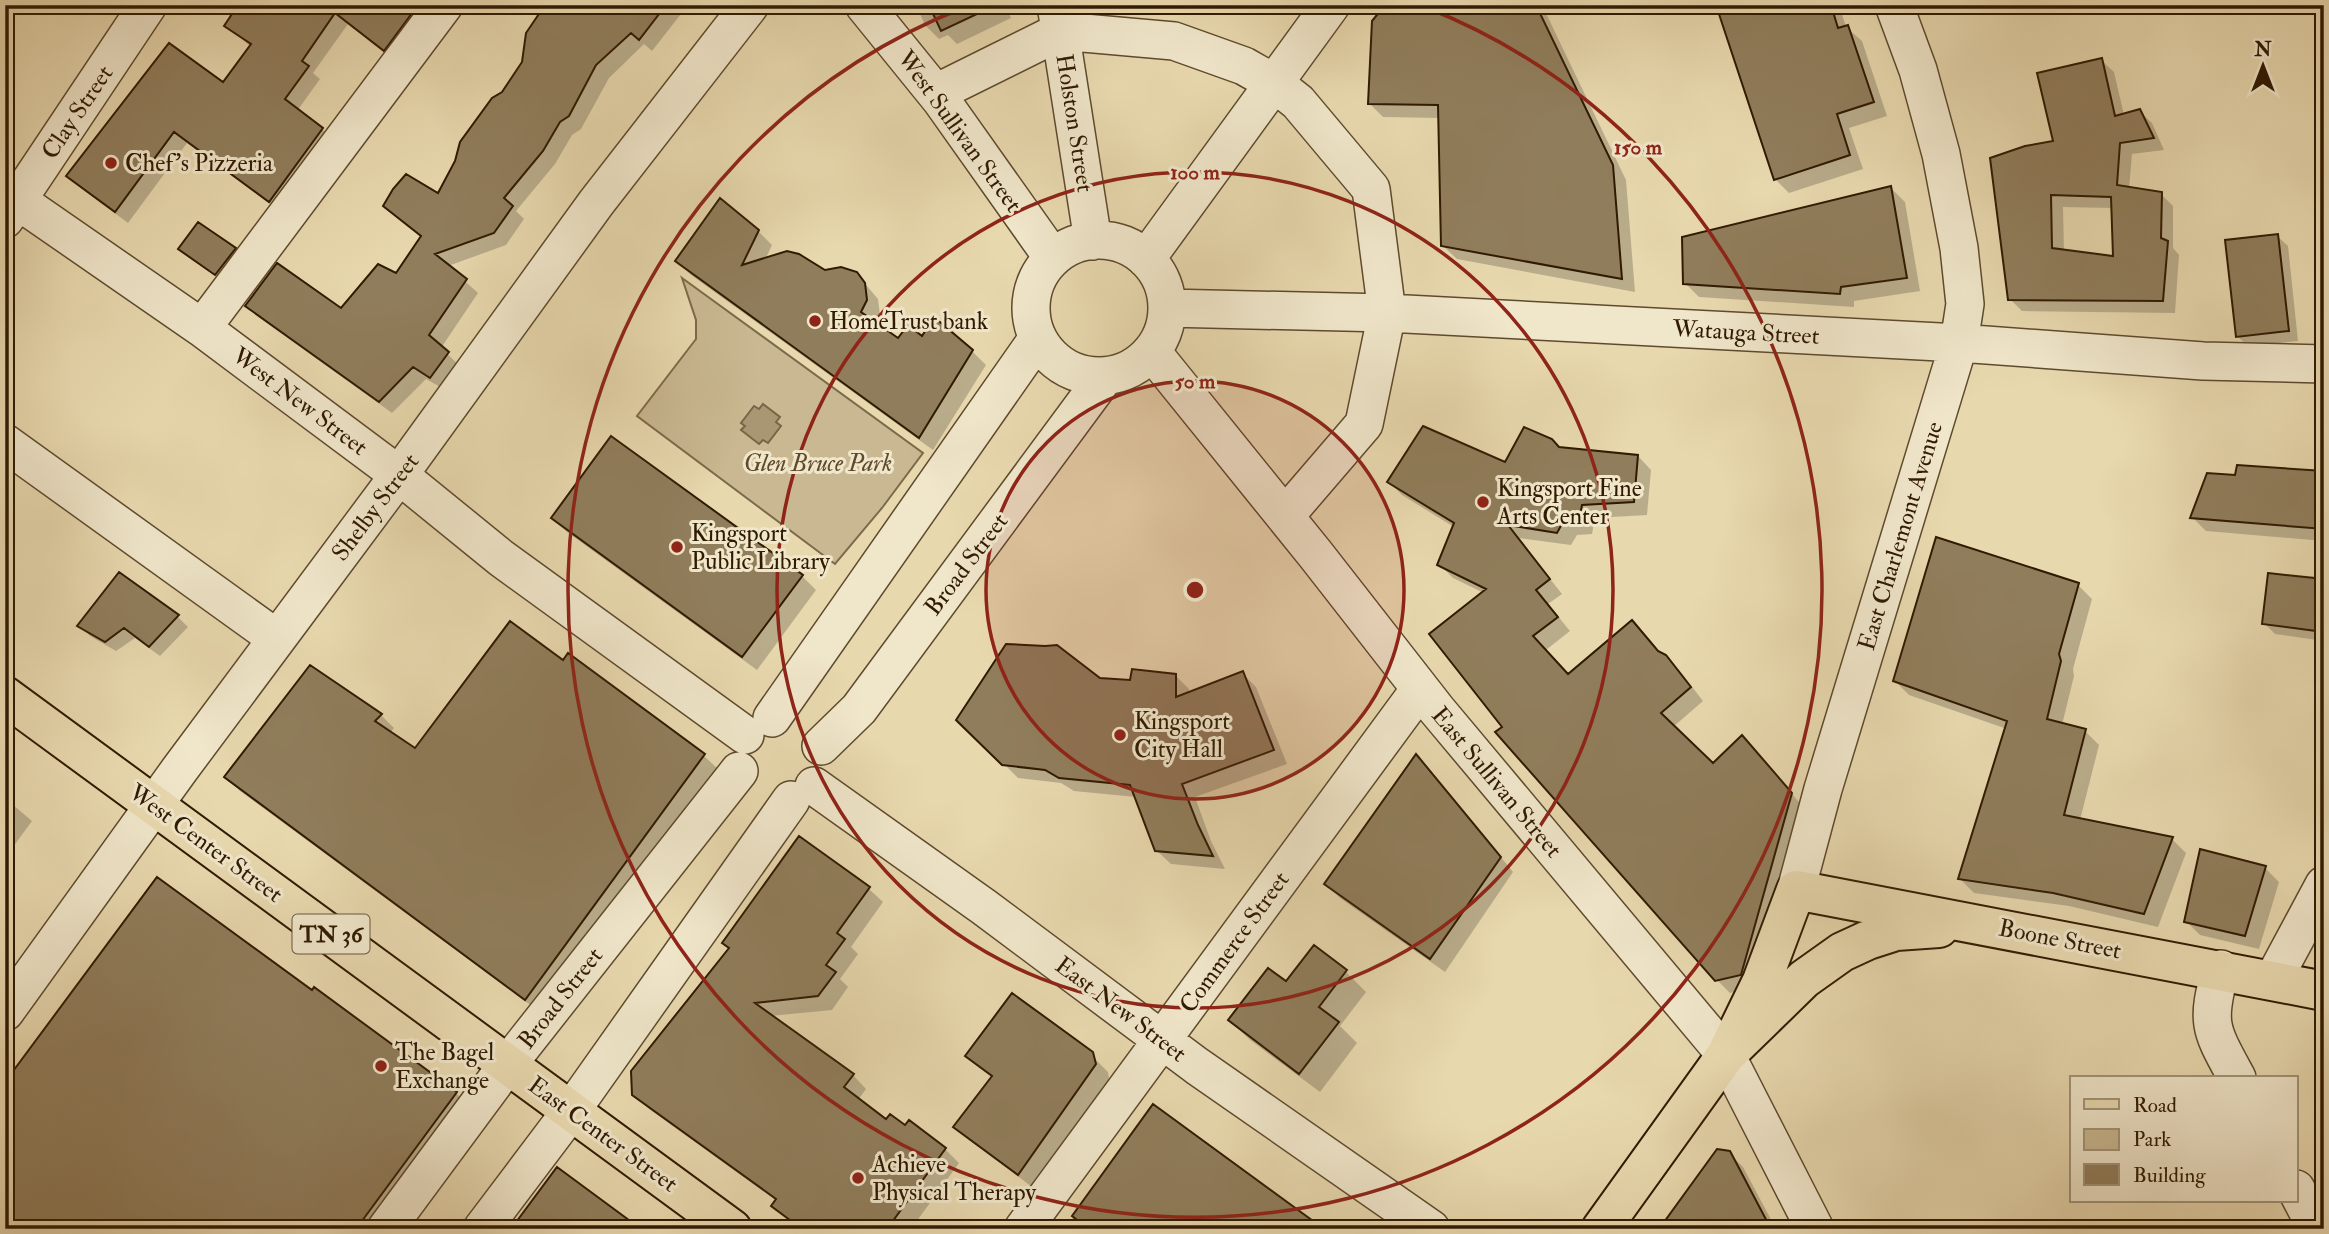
<svg xmlns="http://www.w3.org/2000/svg" width="2329" height="1234" viewBox="0 0 2329 1234" font-family="'IM FELL Double Pica',serif">
<rect width="100%" height="100%" fill="#e8d8ae"/>
<filter id="stains"><feTurbulence type="fractalNoise" baseFrequency=".00286" numOctaves="4"/><feColorMatrix values="0 0 0 0 .2 0 0 0 0 .09 0 0 0 0 .02 0 0 0 .5 -.17"/></filter>
<radialGradient id="worn" r=".72"><stop offset=".6" stop-color="#630" stop-opacity="0"/><stop offset="1" stop-color="#630" stop-opacity=".3"/></radialGradient>
<!-- green -->
<path fill="#c9b891" stroke="#7c694a" stroke-width="2" d="M682 278 923 453 882 508 835 564 637 416 696 339V320Z"/>
<!-- water -->
<path fill="#a99774" stroke="#796546" stroke-width="2" d="M763 404 780 417 776 422 781 426 768 443 763 440 759 444 741 430 745 426 741 423 754 406 759 409Z"/>
<!-- shadow -->
<path fill="#0003" fill-rule="evenodd" d="M222 5H438L397 61 348 24 313 73 320 79 297 111 322 129 334 141 282 212 187 143 128 223 80 187 68 175 223 85 251 47 226 25 232 18 221 7Z
M573 5H688L652 51 644 44 609 78 581 129 572 135 555 164 516 211 524 219 506 245 448 266 478 293 441 348 460 366 444 389 426 379 392 413 260 318 247 306 341 311 396 275 422 238 385 206 438 195 504 93Z
M916 5H1011L1006 7 1011 18 957 44 948 35 939 39 925 25Z
M1387 5H1542L1626 180 1635 292 1457 259 1442 245 1440 118 1383 117 1369 103Z
M1717 5H1839L1846 27 1862 41 1887 116 1849 128 1863 169 1789 193 1775 179Z
M5 19 11 25 5 34Z
M2101 60 2114 72 2124 115 2139 111 2152 123 2164 150 2132 154 2129 189 2161 194 2173 206V248L2179 255 2175 313 2022 311 2010 299 2055 143ZM2063 207 2113 208 2115 258 2064 252Z
M1891 188 1905 202 1920 291 1854 301V307L1699 297 1685 283Z
M758 231 772 245 765 260 824 272 856 273 878 299 880 315 875 324 898 340 922 338 972 351 986 365 933 450 691 275 677 261Z
M2277 236 2288 246 2298 341 2248 346 2237 336Z
M181 249H235L241 256 223 281Z
M1559 448 1638 456 1651 470 1647 515 1595 518 1592 534 1577 535 1571 545 1518 538 1562 594 1548 604 1570 631 1546 650 1569 676 1632 623 1661 654 1679 670 1703 701 1673 727 1713 766 1755 751 1805 809 1754 987 1730 993 1716 979 1504 727 1484 593 1453 578 1439 564 1454 527 1402 495 1389 482 1506 464Z
M2324 473V541L2206 531 2192 517 2237 477Z
M553 518 802 576 816 590 757 670 567 532Z
M119 574 178 617 188 627 160 656 135 638 116 651 90 636 80 626Z
M2324 581V641L2275 634 2264 623Z
M2078 585 2092 599 2073 669 2074 676 2062 725 2085 731 2099 745 2080 820 2172 839 2186 853 2158 927 2069 906 1974 893 1960 879 2007 729 1909 695 1895 681Z
M568 656 704 756 718 769 540 1012 240 791 226 777 381 715 394 728 390 733 416 751 563 662Z
M1242 673 1256 687 1287 764 1195 797 1211 841 1225 869 1171 864 1156 850 1136 797 1074 791 1061 783 1018 778 959 719 1099 680 1132 682 1175 675 1189 689V693Z
M1416 756 1430 770 1513 872 1445 972 1340 898 1326 884Z
M5 798 32 821 5 858Z
M799 839 869 889 883 902 851 947 858 954 840 979 848 987 832 1010 770 1016 853 1075 866 1089 858 1100 887 1122 906 1127 945 1149 959 1163 911 1229H800L774 1206 777 1201 649 1109 634 1094 731 949Z
M2265 868 2279 882 2259 949 2200 935 2186 921Z
M1314 948 1346 972 1366 992 1340 1026 1357 1043 1320 1092 1250 1040 1230 1020 1287 984Z
M968 1056 1093 1057 1108 1072 1109 1078 1106 1085 1032 1187 970 1140 956 1127 993 1078Z
M456 1093 470 1107 380 1229H5Z
M1154 1107 1320 1228 1324 1223 1331 1229H1065Z
M1729 1153 1743 1167 1776 1229H1661Z"/>
<!-- building -->
<path fill="#907d5b" stroke="#301a02" stroke-width="2" fill-rule="evenodd" d="M238 5H418L384 51 335 13 302 61 309 66 285 99 323 128 269 202 174 132 115 212 66 176 169 43 223 82 251 44 224 26Z
M545 5H666L639 40 631 33 596 65 569 116 560 122 543 151 504 198 513 206 494 233 435 254 467 279 429 335 449 352 430 378 413 367 379 402 245 306 277 263 341 308 378 264 396 273 421 236 383 206 393 189 406 174 438 193 455 161 460 142 492 98 502 92 522 62 526 33Z
M929 5H996L941 31Z
M1385 5H1536L1613 165 1622 279 1441 246 1438 105 1368 104 1372 21Z
M1716 5H1831L1838 28 1848 25 1874 102 1837 114 1850 155 1774 180Z
M2102 58 2115 116 2140 109 2154 138 2120 143 2117 185 2162 192 2161 238 2168 241 2163 301 2008 300 1990 158 2025 146 2053 141 2037 73ZM2051 195 2111 197 2113 256 2052 248Z
M1891 186 1907 278 1841 287 1840 294 1683 284 1682 237Z
M720 198 759 230 742 265 787 251 799 254 825 270 841 267 857 272 865 283 867 300 861 312 898 338 908 325 922 336 934 317 973 350 919 438 675 261Z
M198 222 236 248 215 275 178 249Z
M2278 234 2289 331 2236 337 2225 240Z
M1423 426 1505 462 1524 427 1552 439 1559 447 1638 455 1634 502 1582 505 1579 521 1563 522 1557 533 1508 525 1550 579 1536 590 1558 617 1533 636 1568 674 1632 620 1658 651 1666 655 1691 687 1661 713 1713 763 1742 735 1792 793 1741 975 1715 981 1495 732 1502 727 1429 634 1486 589 1437 565 1454 523 1387 482Z
M611 436 803 575 742 657 551 518Z
M2237 465 2324 471V529L2190 518 2207 473 2235 475Z
M1936 537 2079 583 2059 654 2061 661 2047 719 2086 729 2064 815 2173 837 2144 914 2053 893 1958 879 2007 721 1893 681Z
M119 572 179 615 149 647 124 628 105 642 77 626Z
M2268 573 2324 579V632L2262 624Z
M510 621 563 660 568 653 705 754 525 1000 224 777 310 665 382 714 375 721 415 748Z
M1006 644 1045 646 1057 645 1100 678 1130 680 1132 669 1176 674V697L1243 671 1274 750 1182 784 1198 825 1213 856 1155 851 1130 785 1059 778 1045 770 1002 765 956 720Z
M1416 754 1501 857 1430 959 1324 884Z
M799 836 870 887 837 933 845 939 826 965 836 972 818 996 755 1003 854 1074 844 1087 886 1119 890 1114 905 1125 909 1120 946 1148 887 1229H802L771 1206 776 1199 632 1095 631 1071 729 948 722 943Z
M2200 849 2266 866 2245 936 2184 922Z
M157 877 312 990 314 987 457 1092 356 1229H5V1082Z
M1314 945 1347 970 1319 1007 1339 1022 1299 1074 1228 1020 1268 968 1286 981Z
M1012 993 1093 1052 1096 1064 1018 1175 953 1127 992 1076 965 1056Z
M1153 1104 1324 1229H1089L1072 1216Z
M1717 1149 1730 1151 1771 1229H1659Z
M557 1167 641 1229H511Z"/>
<g fill="none" stroke-linecap="round" stroke-linejoin="round">
<!-- minor casing -->
<g stroke="#5e4a2d" stroke-width="40">
<path id="minor" d="M864 5 941 100 1053 258
M1056 5 1093 241
M936 93 1061 31 1174 41 1244 66 1274 83 1298 102 1371 189 1387 313 1364 424 1285 516
M17 200 202 328 399 475 501 558 745 735
M5 219 148 5
M1031 308a68 68 0 1 1 136 0a68 68 0 1 1-136 0Z
M1146 259 1331 5
M1167 308 1387 313 1959 343 2203 361 2324 364
M202 328 444 5
M1152 352 1316 555 1437 710 1726 1055 1815 1229
M5 443 276 638
M772 718 1038 338
M821 746 859 709 1105 376
M814 786 984 907 1197 1066 1431 1229
M1796 890 1823 789 1959 343 1965 304 1959 248 1941 154 1918 70 1894 5
M2221 969C2205 1024 2211 1030 2237 1078
M2273 980 2324 885
M5 1012 180 769 399 475 596 203 750 5
M2296 1189 2317 1229
M386 1229 508 1064 739 771
M482 1229 571 1111 791 800
M1023 1229 1420 689"/>
</g>
<!-- major casing -->
<g stroke="#301a02" stroke-width="42">
<path id="major" d="M5 696 732 1229
M1726 1055 1762 981 1796 890 2324 991
M1601 1229 1726 1055 1804 979 1842 952 1868 940 1896 931 1939 928"/>
</g>
<!-- minor -->
<use href="#minor" stroke="#f0e6ca" stroke-width="37"/>
<!-- major -->
<use href="#major" stroke="#e8d8ae" stroke-width="38"/>
</g>
<!-- distance rings -->
<circle cx="1195" cy="590" r="209" fill="#8f2418" fill-opacity=".12"/>
<g fill="none" stroke="#8f2418" stroke-width="3.5">
<circle cx="1195" cy="590" r="209"/>
<circle cx="1195" cy="590" r="418"/>
<path d="M1425 7A627 627 0 1 1 965 7"/>
</g>
<!-- markers -->
<g fill="#8f2418" stroke="#f0e6ca" stroke-width="2.5">
<circle cx="111" cy="163" r="7"/>
<circle cx="815" cy="321" r="7"/>
<circle cx="1483" cy="502" r="7"/>
<circle cx="677" cy="547" r="7"/>
<circle cx="1120" cy="735" r="7"/>
<circle cx="381" cy="1066" r="7"/>
<circle cx="858" cy="1178" r="7"/>
</g>
<g text-anchor="middle" stroke-width="6" stroke-linejoin="round" paint-order="stroke">
<!-- shield labels -->
<rect fill="#f0e6ca" stroke="#6a573e" stroke-width="2" x="292.5" y="914.5" width="77" height="39" rx="5"/>
<g font-size="23" font-weight="bold" fill="#301a02">
<text x="331" y="942">TN 36</text>
</g>
<!-- street labels -->
<g font-size="24" fill="#301a02" stroke="#f0e6ca">
<text transform="translate(77 112) rotate(-56)" y="8">Clay Street</text>
<text transform="translate(1075 123) rotate(81)" y="8">Holston Street</text>
<text transform="translate(960 131) rotate(54)" y="8">West Sullivan Street</text>
<text transform="translate(1746 332) rotate(3)" y="8">Watauga Street</text>
<text transform="translate(300 401) rotate(37)" y="8">West New Street</text>
<text transform="translate(375 507) rotate(-53)" y="8">Shelby Street</text>
<text transform="translate(1900 536) rotate(-73)" y="8">East Charlemont Avenue</text>
<text transform="translate(966 564) rotate(-53)" y="8">Broad Street</text>
<text transform="translate(1497 782) rotate(50)" y="8">East Sullivan Street</text>
<text transform="translate(206 843) rotate(36)" y="8">West Center Street</text>
<text transform="translate(2060 939) rotate(11)" y="8">Boone Street</text>
<text transform="translate(1234 942) rotate(-54)" y="8">Commerce Street</text>
<text transform="translate(560 998) rotate(-52)" y="8">Broad Street</text>
<text transform="translate(1121 1009) rotate(37)" y="8">East New Street</text>
<text transform="translate(603 1134) rotate(36)" y="8">East Center Street</text>
</g>
<!-- poi labels -->
<g font-size="24" fill="#301a02" stroke="#f0e6ca" text-anchor="start">
<text x="125" y="171">Chef's Pizzeria</text>
<text x="829" y="329">HomeTrust bank</text>
<text x="1497" y="496">Kingsport Fine<tspan x="1497" dy="28">Arts Center</tspan></text>
<text x="691" y="541">Kingsport<tspan x="691" dy="28">Public Library</tspan></text>
<text x="1134" y="729">Kingsport<tspan x="1134" dy="28">City Hall</tspan></text>
<text x="395" y="1060">The Bagel<tspan x="395" dy="28">Exchange</tspan></text>
<text x="872" y="1172">Achieve<tspan x="872" dy="28">Physical Therapy</tspan></text>
</g>
<!-- park labels -->
<g font-size="24" font-style="italic" fill="#5e492d" stroke="#f0e6ca">
<text x="818" y="471">Glen Bruce Park</text>
</g>
</g>
<circle cx="1195" cy="590" r="10" fill="#8f2418" stroke="#f0e6ca" stroke-width="3.5"/>
<g font-size="21" text-anchor="middle" font-weight="bold" fill="#8f2418" stroke="#f0e6ca" stroke-width="6" stroke-linejoin="round" paint-order="stroke">
<text x="1638" y="154">150 m</text>
<text x="1195" y="179">100 m</text>
<text x="1195" y="388">50 m</text>
</g>
<!-- margin -->
<rect width="2329" height="1234" fill="none" stroke="#e8d8ae" stroke-width="28"/>
<rect x="7" y="7" width="2315" height="1220" fill="none" stroke="#301a02" stroke-width="3.5"/>
<rect x="14" y="14" width="2301" height="1206" fill="none" stroke="#301a02" stroke-width="2"/>
<!-- legend -->
<rect x="2070" y="1076" width="228" height="126" fill="#f0e6ca" stroke="#a3947a" stroke-width="2"/>
<rect x="2084" y="1099" width="35" height="10" fill="#e8d8ae" stroke="#a3947a" stroke-width="2"/>
<text x="2133" y="1112" font-size="21" fill="#301a02">Road</text>
<rect x="2084" y="1129" width="35" height="21" fill="#c9b891" stroke="#a3947a" stroke-width="2"/>
<text x="2133" y="1146" font-size="21" fill="#301a02">Park</text>
<rect x="2084" y="1164" width="35" height="21" fill="#907d5b" stroke="#a3947a" stroke-width="2"/>
<text x="2133" y="1182" font-size="21" fill="#301a02">Building</text>
<!-- north arrow -->
<g transform="translate(2263 66)" stroke="#f0e6ca" stroke-width="5" paint-order="stroke">
<path d="M0-5L12 26L0 18L-12 26Z" fill="#301a02"/>
<text y="-10" font-size="19" font-weight="bold" text-anchor="middle" fill="#301a02">N</text>
</g>
<rect width="100%" height="100%" filter="url(#stains)"/>
<rect width="100%" height="100%" fill="url(#worn)"/>
</svg>
